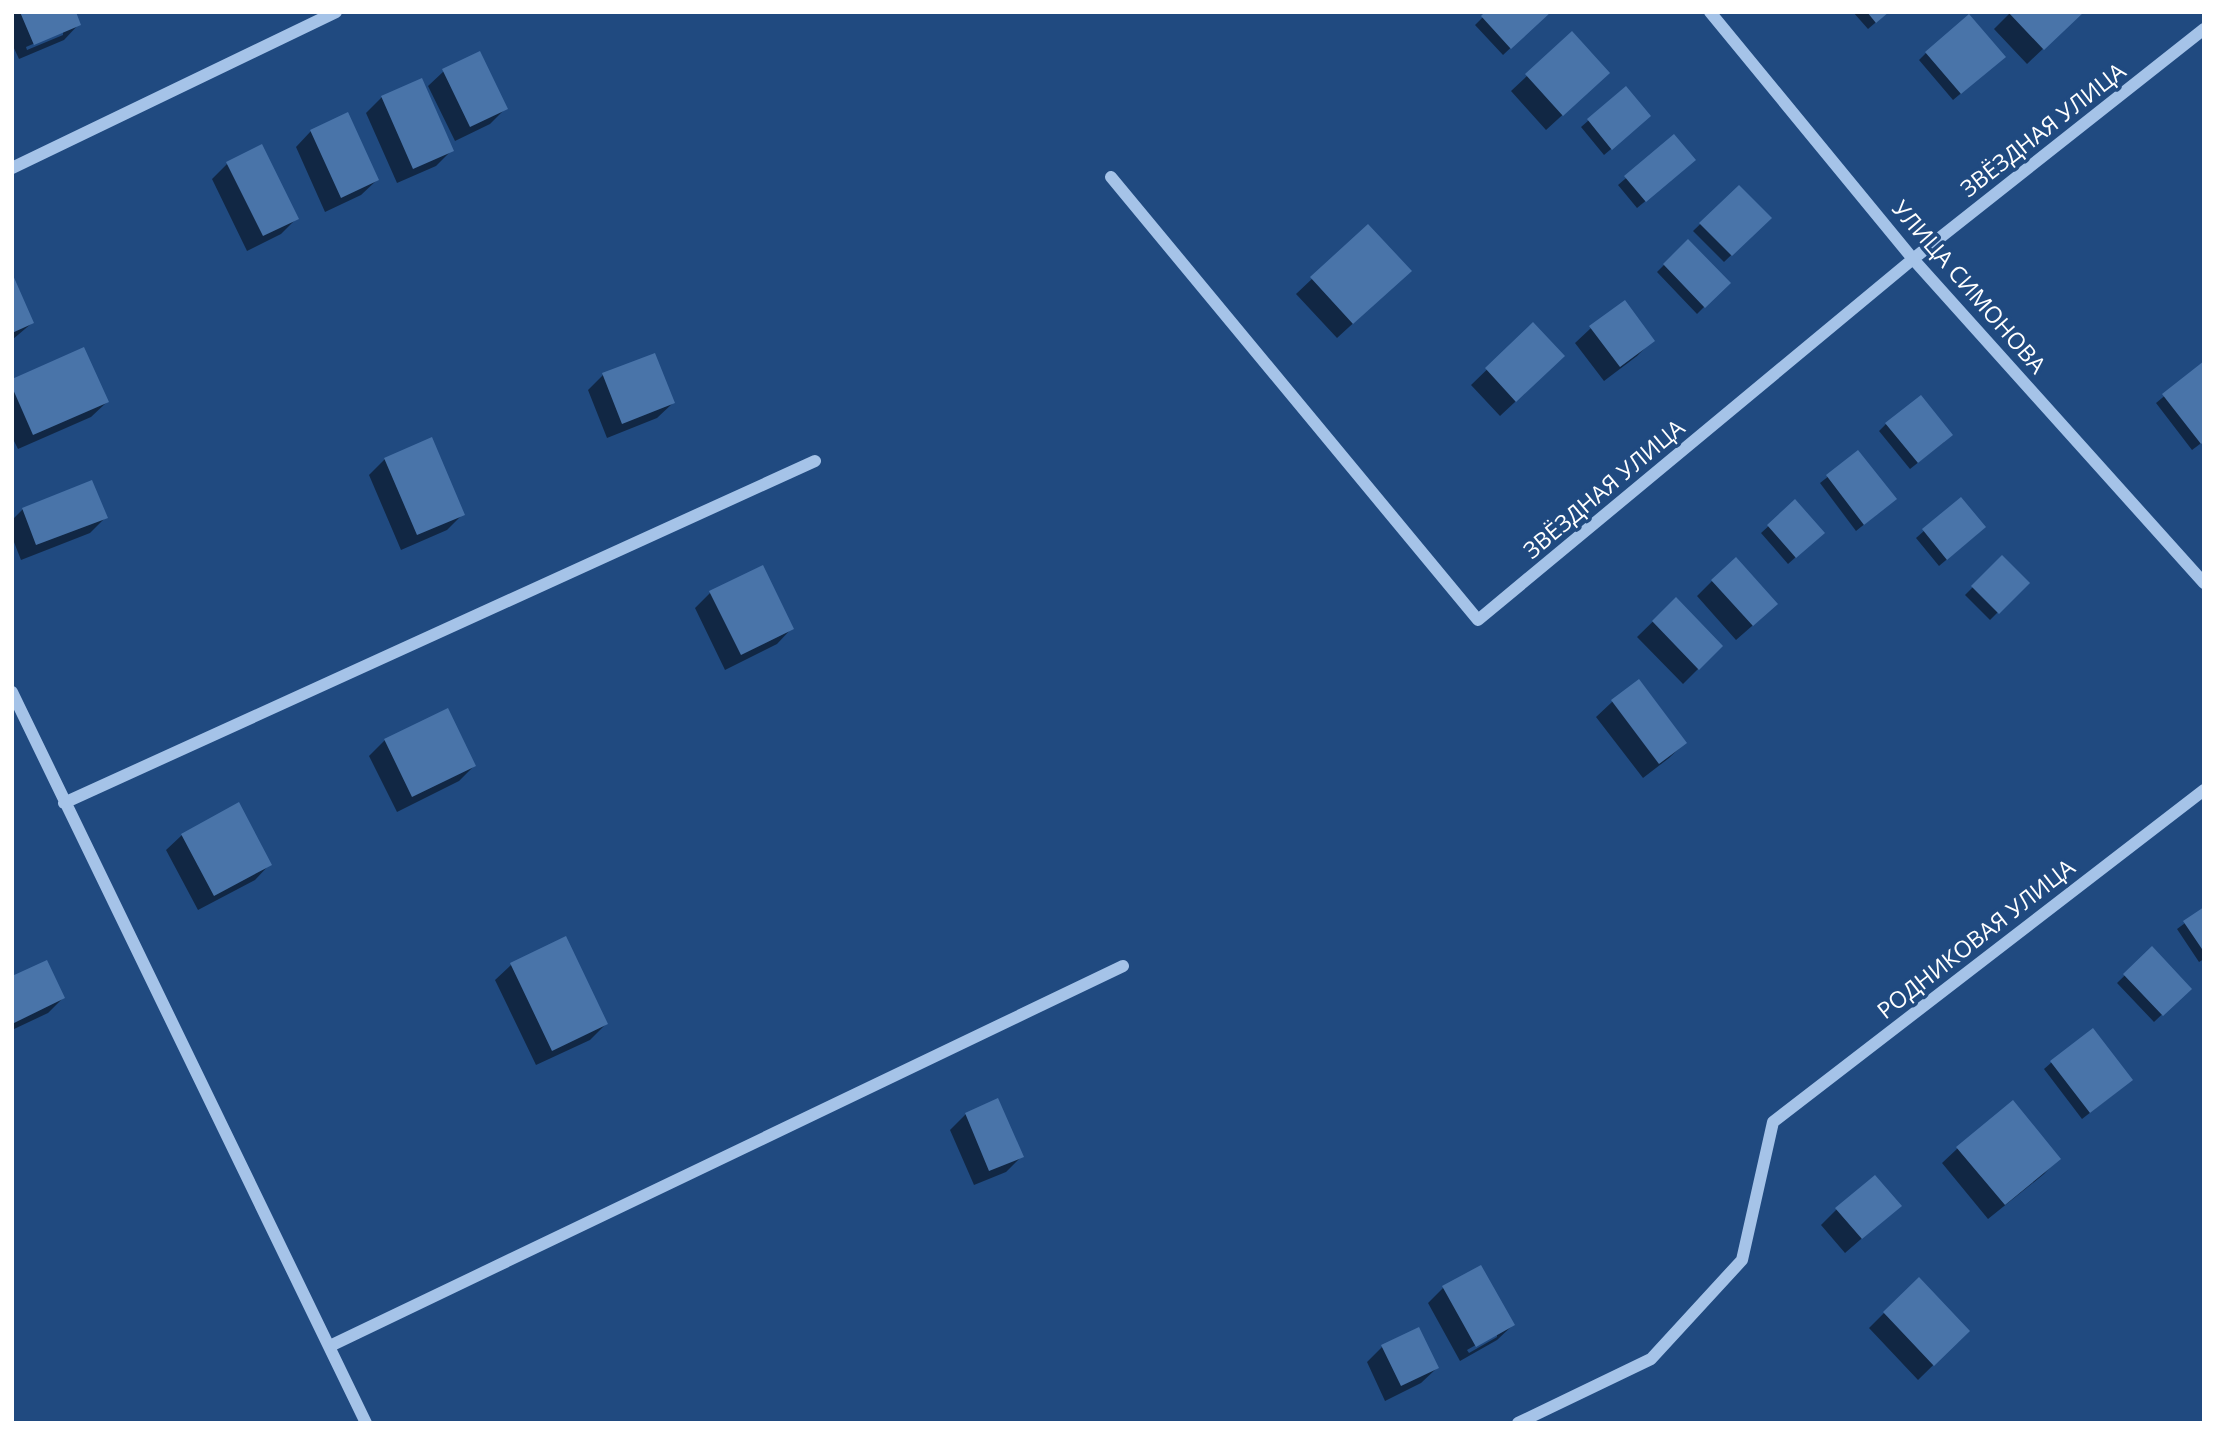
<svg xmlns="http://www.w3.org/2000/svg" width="2216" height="1435" viewBox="0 0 2216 1435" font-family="'Open Sans',sans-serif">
<rect width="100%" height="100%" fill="#204a80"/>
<!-- shadow -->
<path fill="#0007" fill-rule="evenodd" d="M12 12H74L79 24 64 40 19 59 12 44ZM63 31V35L27 50 26 47Z
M1488 12H1549L1503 55 1475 25Z
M1853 12H1888L1868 29Z
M2011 12 2066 27 2027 64 1994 29Z
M1572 34 1592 88 1546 130 1511 91Z
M1926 53 1996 64 1953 100 1919 60Z
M444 71 506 108 490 124 455 141 428 86Z
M1626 88 1642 123 1604 155 1581 127Z
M382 97 452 150 436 166 397 183 366 113Z
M311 131 377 180 361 195 325 212 296 147Z
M1674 137 1687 167 1637 208 1618 185Z
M227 164 297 218 281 234 247 251 212 179Z
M1739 187 1770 218 1724 262 1693 231Z
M1368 226 1394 286 1337 338 1296 294Z
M1688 241 1728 283 1697 314 1657 272Z
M12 277 32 323 12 340Z
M1533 325 1547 372 1500 416 1471 385Z
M1591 328 1653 340 1637 356 1604 381 1575 343Z
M2204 363V441L2192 450 2156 403Z
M603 375 673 403 657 418 607 438 588 390Z
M12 380 107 402 91 417 18 449 12 437Z
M1886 424 1944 442 1910 469 1879 431Z
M1858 453 1887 506 1856 531 1820 483Z
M385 459 463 514 447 530 401 550 369 475Z
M1960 499 1977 534 1939 566 1916 538Z
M1795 502 1815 540 1788 564 1761 533Z
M23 509 106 517 90 533 21 560 12 537V520Z
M2002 558 2027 583 1990 620 1965 595Z
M1712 581 1760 619 1736 640 1697 596Z
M710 593 792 628 777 644 725 670 695 608Z
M1676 599 1721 646 1683 684 1637 637Z
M1639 681 1685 743 1669 758 1643 778 1596 717 1612 702Z
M385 740 474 766 459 781 397 812 369 756Z
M182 835 270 864 255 880 198 910 166 850Z
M2204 909V959L2199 962 2177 929Z
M565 939 606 1024 590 1040 536 1065 495 980 511 965Z
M2152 949 2189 989 2154 1022 2117 983Z
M12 978 63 998 48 1013 12 1030Z
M2052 1062 2123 1087 2082 1119 2044 1069Z
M998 1100 1022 1156 1006 1172 974 1185 950 1130 966 1114Z
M1958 1148 2059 1158 2044 1174 1988 1219 1942 1163Z
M1899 1206 1845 1253 1821 1225 1837 1209Z
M1443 1288 1513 1325 1497 1340 1460 1361 1428 1303ZM1497 1333V1337L1469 1353 1467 1350Z
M1884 1313 1968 1331 1918 1380 1869 1328Z
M1382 1347 1437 1368 1421 1383 1385 1401 1367 1362Z"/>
<!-- building -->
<path fill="#4974a9" d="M20 12H76L81 25 34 45Z
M1485 12H1551L1511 49 1481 16Z
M1867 12H1889L1876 23Z
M2008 12H2084L2044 50Z
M1969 14 2006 57 1961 94 1925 52Z
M1572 31 1610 73 1563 116 1525 74Z
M480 51 508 109 470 127 442 69Z
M422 78 454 151 413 169 381 96Z
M1626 86 1651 116 1612 150 1587 119Z
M348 112 379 180 341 198 310 130Z
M1674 134 1696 160 1646 202 1624 176Z
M262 144 299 219 263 236 226 162Z
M1739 185 1772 218 1732 256 1699 223Z
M1368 224 1412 271 1353 324 1310 277Z
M1688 239 1731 283 1705 308 1663 264Z
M12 273 34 323 12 333Z
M1625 300 1655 341 1620 367 1589 326Z
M1533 322 1565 356 1516 402 1485 368Z
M84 347 109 402 33 435 12 387V379Z
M655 353 675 403 622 424 602 373Z
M2204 361V442L2201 444 2162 394Z
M1921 395 1953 435 1918 463 1885 423Z
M432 437 465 515 417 535 384 458Z
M1858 450 1897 499 1864 525 1826 475Z
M92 480 108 518 36 545 22 508Z
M1961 497 1986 527 1947 560 1922 529Z
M1795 499 1825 533 1796 558 1767 525Z
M2002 555 2030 583 1999 614 1971 586Z
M1736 557 1778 604 1753 626 1711 580Z
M763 565 794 629 741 655 709 591Z
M1676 597 1723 646 1699 670 1652 621Z
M1639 679 1687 743 1659 764 1611 700Z
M448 708 476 766 412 797 384 739Z
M239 802 272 865 214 896 181 834Z
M2204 907V952L2183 921Z
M566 936 608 1024 552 1051 510 963Z
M2152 946 2192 989 2163 1016 2123 974Z
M47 960 65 998 12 1024V976Z
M2093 1028 2133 1080 2090 1113 2050 1061Z
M998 1098 1024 1157 989 1171 965 1113Z
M2013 1100 2061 1159 2005 1205 1956 1147Z
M1875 1175 1902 1206 1862 1239 1835 1208Z
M1481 1265 1515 1325 1476 1347 1442 1286Z
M1919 1277 1970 1331 1934 1366 1883 1312Z
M1419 1327 1439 1368 1401 1386 1381 1345Z"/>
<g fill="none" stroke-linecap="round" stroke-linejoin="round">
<!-- minor -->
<path stroke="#a5c3e8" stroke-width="12" d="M1710 12 1913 259 2204 583
M12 168 336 12
M1111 177 1478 620 1913 259 2204 29
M12 692 366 1423
M64 803 815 461
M330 1346 1123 966
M1518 1423 1651 1359 1742 1260 1773 1122 2204 790"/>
</g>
<g text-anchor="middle" stroke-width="7" stroke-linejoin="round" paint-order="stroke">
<!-- street labels -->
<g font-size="23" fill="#fff" stroke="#204a80">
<text transform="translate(2043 130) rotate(-38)" y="8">ЗВЁЗДНАЯ УЛИЦА</text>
<text transform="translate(1969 287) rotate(49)" y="8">УЛИЦА СИМОНОВА</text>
<text transform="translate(1604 489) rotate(-40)" y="8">ЗВЁЗДНАЯ УЛИЦА</text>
<text transform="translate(1976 939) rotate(-38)" y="8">РОДНИКОВАЯ УЛИЦА</text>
</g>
</g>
<!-- border -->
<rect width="2216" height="1435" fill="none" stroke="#ffffff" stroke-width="28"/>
</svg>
